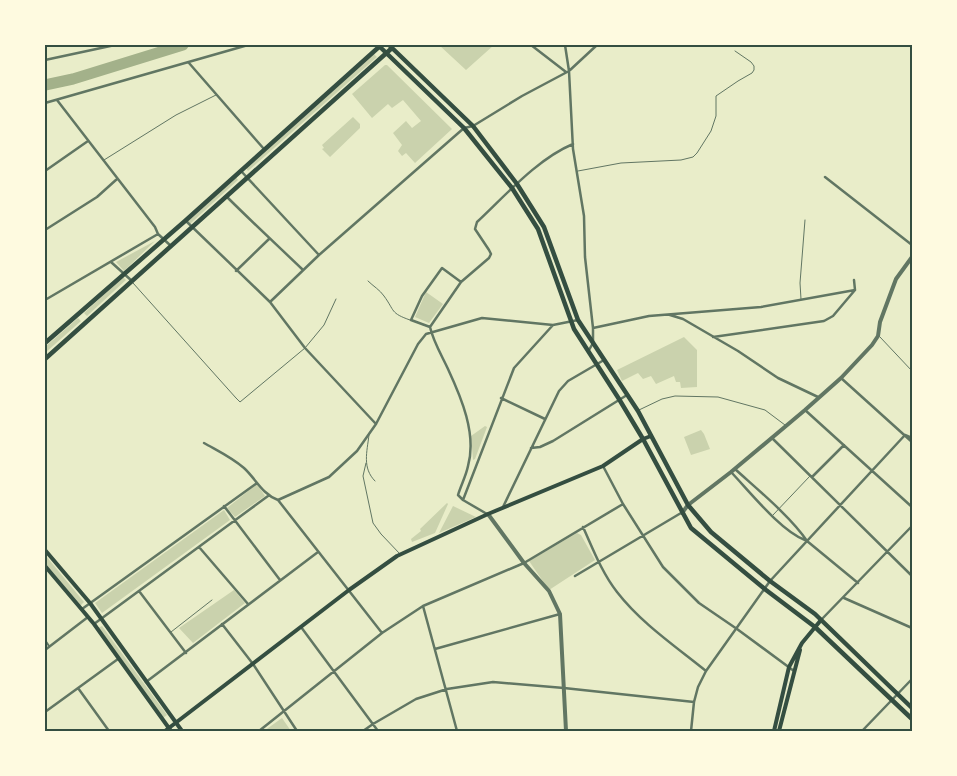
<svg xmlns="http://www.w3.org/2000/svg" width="957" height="776" viewBox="0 0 957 776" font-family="'PT Sans Narrow',sans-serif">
<rect width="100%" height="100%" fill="#e9edc9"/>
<!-- green -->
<path fill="#cad2ad" d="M439 45H494L466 70Z
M374 54 377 57 248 171 246 168Z
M385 65H387L452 129 415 163 406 153 402 156 398 151 402 145 393 133 406 121 412 128 421 121 403 100 392 108 388 104 372 118 352 94Z
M353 117 360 124V128L330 157 322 149 324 148 322 145Z
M236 177 238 180 190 224 187 221Z
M155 241 124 271 116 262Z
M123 277 126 280 87 316 84 313Z
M426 292 443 304 429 323 415 317Z
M78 318 81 321 45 353V347Z
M684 337 697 350V387L681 388 680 382H676L674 376 656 384 651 376 643 379 638 373 622 381 617 370Z
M485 426 487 427 475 459 473 460 471 436Z
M701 430 704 434 710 449 691 455 684 437Z
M257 484 265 496 235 517 227 508Z
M447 503 448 504 435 533 412 542 411 539 421 531 420 529Z
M453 506 476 517 439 533Z
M224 510 230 520 102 613 95 603Z
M577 533 581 535 595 560 549 590 529 561Z
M46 556 84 602 80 606 45 564Z
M234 590 245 603 193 643 179 628Z
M102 626 167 715 163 718 98 628Z
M282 718 291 731H264Z"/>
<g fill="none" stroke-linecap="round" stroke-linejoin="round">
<!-- river -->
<path stroke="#a3b18a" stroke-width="11" d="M45 85 73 79 183 45"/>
<!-- service -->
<path stroke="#617663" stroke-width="1" d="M104 160 176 115 216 95
M578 171 621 163 681 160 693 157 697 153 711 131 716 116V96L738 81 752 73 754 70V66L751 62 735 51
M368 281C373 286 380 290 384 296 395 311 390 313 410 320
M133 283 236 398 240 402 305 348 324 325 336 299
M801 299 800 283 805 220
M880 337 912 371
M639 410 662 399 675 396 718 397 765 410 785 425
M369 435C367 452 362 468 375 481
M366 463 363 476 373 523 381 534 400 554
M773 515 810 476
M171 632 212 600"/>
<!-- pedestrian -->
<path stroke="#617663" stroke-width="2" d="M45 640 49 646"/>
<!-- minor -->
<path stroke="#617663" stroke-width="2.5" d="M531 45 566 72
M565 45 569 71 573 149 584 216 585 257 593 328V343L589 350
M45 60 115 45
M189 63 264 149
M57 100 155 227 158 234
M45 103 248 45
M45 171 88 141
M241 171 319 255
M825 177 912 245
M226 196C251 221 277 245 302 269
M186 221 270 302 305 348 376 424
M45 230 97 197 117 179
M111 262 132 281
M236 271 269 239
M461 282 442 268 422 296 411 320 430 327C433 341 442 356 448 369 461 397 477 434 468 466 466 476 461 485 458 495L463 500 487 514
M45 300 158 234 171 246
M270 302 319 255 464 128 473 126 522 96 569 71 597 45
M670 315 683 319 738 351 778 378 818 397
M430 327 461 282 489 258 491 254 489 250 475 229 477 222C505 196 537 159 573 144
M593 328 649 316 761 307 855 290
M713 337 824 321 833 316 855 290 854 280
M841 378 912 442
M501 398 545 419
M805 410 912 507
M772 438 912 576
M204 443C218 451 231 457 244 468 256 479 262 494 278 500L382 633
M531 448 540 447 553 441 627 395
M603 466 623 504 663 567 699 603 737 629 794 671
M735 469C757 489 791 517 807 541L858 583
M731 472C750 492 781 531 805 540
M812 477 844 445
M278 500 329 477 357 451 376 424 418 344 426 334 482 318 553 325 578 320
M463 500 514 368 553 325
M224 506 280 580
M503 507 559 391 568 381 604 360
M583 527C593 549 602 573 617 592 641 623 675 646 706 671
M199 547 248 604
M575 576 681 513
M139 591 186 653
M844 598 912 628
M423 606 457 731
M82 609 257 483
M821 620 912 526
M94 624 268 496
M222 624 253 664 297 731
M301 627 378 731
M435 649 560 614
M45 650 88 617
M146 682 318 552
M78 688 109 731
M45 712 118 659
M45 730 46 731
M259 731 382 633 423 606 524 563 623 504
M363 731 373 724 416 699 447 689 493 682 564 688 694 702
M691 731 694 702 698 687 706 671 770 581 905 435 912 438
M862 731 912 679"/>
<!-- tertiary -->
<path stroke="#617663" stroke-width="4" d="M682 513 688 505 731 472 805 410 841 378 872 345 878 336 880 322 896 279 912 257
M488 514 524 563 549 591 560 614 566 731"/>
<!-- secondary -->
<path stroke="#344e41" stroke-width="4" d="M45 550 90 603 182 731
M45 566 94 624 171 731
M165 731 349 590 397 556 488 514 603 466 643 439 651 436
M774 731 789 667 802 643 821 620
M779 731 800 650"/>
<!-- primary -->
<path stroke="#344e41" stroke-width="4.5" d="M378 45 464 128 512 188 538 229 574 329 619 399 643 439 691 528 766 590 815 627 912 719
M389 45 473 126 517 184 544 227 578 320 638 411 688 505 711 532 770 581 815 614 912 708
M45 343 185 221 380 46
M45 359 392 48"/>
</g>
<!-- border -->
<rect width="957" height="776" fill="none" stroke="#fefae0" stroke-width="92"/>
<rect x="46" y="46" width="865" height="684" fill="none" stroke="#344e41" stroke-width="2"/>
</svg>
